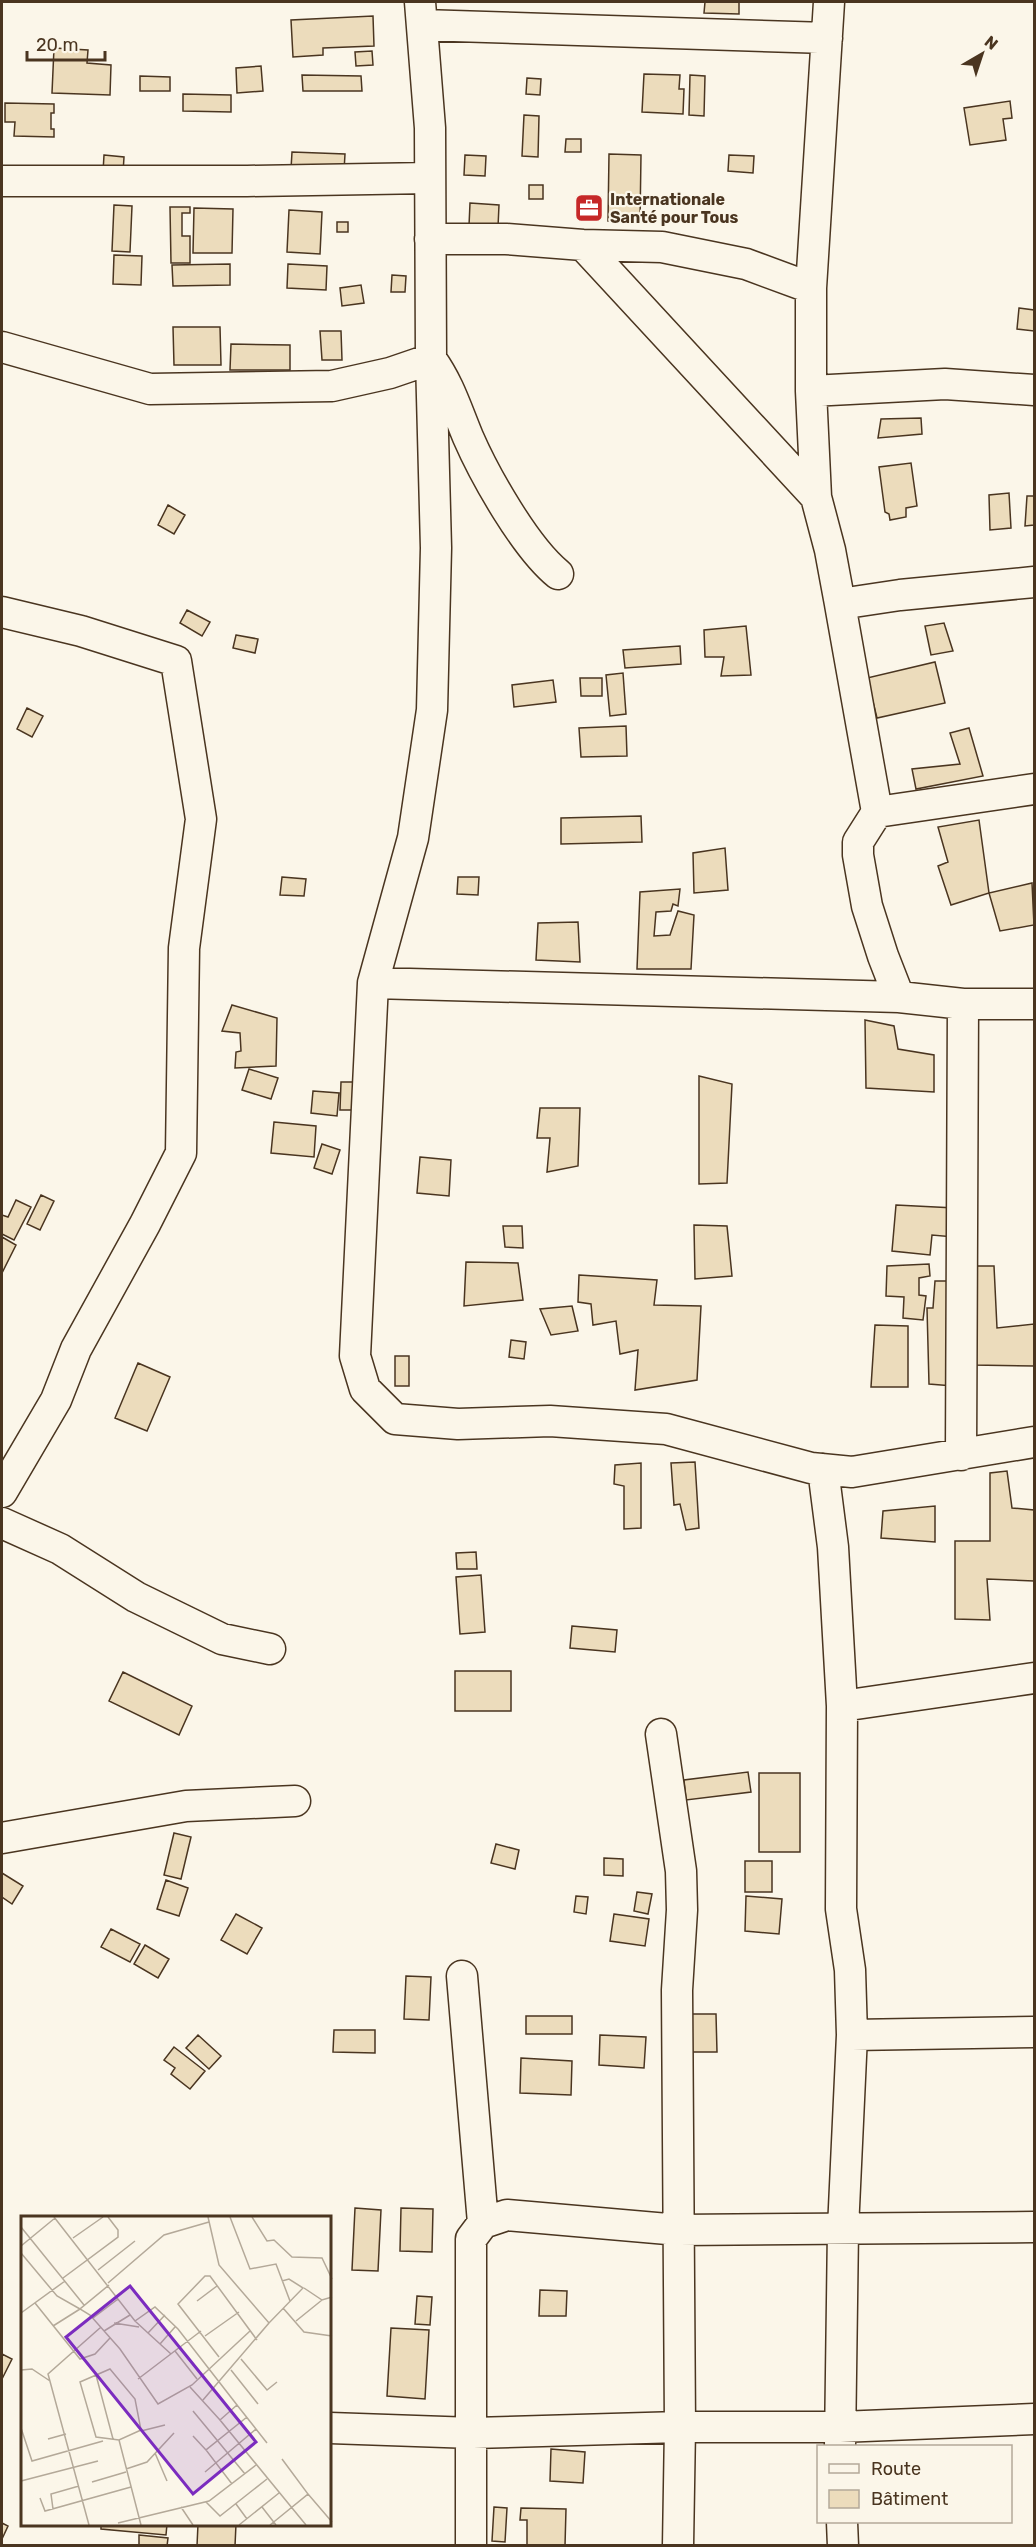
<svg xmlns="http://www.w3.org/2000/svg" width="1036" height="2547" viewBox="0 0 1036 2547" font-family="Rubik,sans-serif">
<rect width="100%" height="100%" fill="#fbf6e9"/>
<!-- building -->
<path fill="#ecdcbc" stroke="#4a3520" stroke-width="1.5" d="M705 2H739V14L704 13Z
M373 16 374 46 323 48V55L293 57 291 20Z
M54 48 88 50 87 63 111 65 110 95 52 93Z
M372 51 373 65 356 66 355 52Z
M261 66 263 91 237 93 236 68Z
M644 74 680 75 679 89H684L683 114 642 112Z
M302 75 361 76 362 91H303Z
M690 75 705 76 704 116 689 115Z
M140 76 170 77V91H140Z
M527 78 541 79 540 95 526 94Z
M183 94 231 95V112L183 111Z
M1010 101 1012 118 1003 119 1006 140 970 145 964 108Z
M5 103 54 104V113H51V129H54V137L14 136 15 122H5Z
M524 115 539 116 538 157 522 156Z
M566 139H581V152H565Z
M292 152 345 154 344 171 291 169Z
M609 154 641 155 640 222 608 221Z
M104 155 124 157 123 173 103 172Z
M465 155 486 156 485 176 464 175Z
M729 155 754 156 753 173 728 171Z
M529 185H543V199H529Z
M470 203 499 205 498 227 469 226Z
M114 205 132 206 130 252 112 251Z
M170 207H190V213H182V236H190V263H171Z
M194 208 233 209 232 253H193Z
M289 210 322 212 320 254 287 252Z
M337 222H348V232H337Z
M114 255 142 256 141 285 113 284Z
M230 264V285L173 286 172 265Z
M288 264 327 266 326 290 287 288Z
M392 275 406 276 405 292H391Z
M361 285 364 303 342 306 340 288Z
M1019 308 1034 310V331L1017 329Z
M173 327H220L221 365H174Z
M320 331H341L342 360H322Z
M231 344 290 345V370H230Z
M921 418 922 434 878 438 881 419Z
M911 463 917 506 906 508V517L890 520 889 514 885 512 879 467Z
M1009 493 1011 528 990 530 989 495Z
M1027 496H1034V525L1025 526Z
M168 505 185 515 174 534 158 525Z
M187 610 210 622 202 636 180 623Z
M944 623 953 651 931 655 925 626Z
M746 626 751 675 721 676 724 657H705L704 630Z
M236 635 258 639 255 653 233 648Z
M680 646 681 664 625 668 623 650Z
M935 662 945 703 877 718 867 678Z
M623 673 626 714 610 716 606 675Z
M580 678H602V696H581Z
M553 680 556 702 514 707 512 685Z
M27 708 43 716 32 737 17 729Z
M626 726 627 756 581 757 579 728Z
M969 728 983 776 916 789 912 769 960 764 950 733Z
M641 816 642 842 561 844V818Z
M979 820 989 893 951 905 938 866 948 862 938 827Z
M725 848 728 890 694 893 693 853Z
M282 877 306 879 304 896 280 895Z
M458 877H479L478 895 457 894Z
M1032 883 1034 925 1000 931 989 893Z
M680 889 678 906 673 904 671 911 656 912 654 936 670 935 678 911 694 915 691 969H637L640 892Z
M578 922 580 962 536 960 538 923Z
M232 1005 277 1018 276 1066 235 1068 236 1052 241 1051 240 1033 222 1031Z
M865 1020 894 1026 898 1049 934 1055V1092L866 1088Z
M249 1069 278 1078 271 1099 242 1090Z
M699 1076 732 1084 727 1183 699 1184Z
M341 1082H358V1110H340Z
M313 1091 339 1093 337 1116 311 1113Z
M540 1108H580L578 1166 547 1172 550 1138H537Z
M274 1122 316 1126 314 1157 271 1153Z
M322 1144 340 1150 332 1174 314 1168Z
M420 1157 451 1160 449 1196 417 1193Z
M41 1195 54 1201 40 1230 27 1224Z
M16 1200 31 1207 14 1240 2 1234V1215L8 1217Z
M896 1205 955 1208 954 1237 932 1235 930 1255 892 1251Z
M694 1225 727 1226 732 1276 695 1279Z
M503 1226H522L523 1248 505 1247Z
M2 1237 16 1245 2 1273Z
M466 1262 518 1263 523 1300 464 1306Z
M929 1264 930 1276 919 1278V1295L926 1296 923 1320 903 1318 904 1297 886 1296 887 1266Z
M968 1266H994L997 1328 1034 1324V1366L972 1365Z
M579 1275 657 1280 654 1305 701 1306 697 1380 635 1390 638 1350 620 1354 616 1321 593 1325 591 1304 578 1302Z
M935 1281H952L953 1386 929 1384 927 1308H933Z
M572 1306 578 1331 551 1335 540 1309Z
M875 1325 908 1326V1387H871Z
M511 1340 526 1342 524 1359 509 1357Z
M395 1356H409V1386H395Z
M138 1363 170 1377 147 1431 115 1418Z
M695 1462 699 1528 686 1530 680 1504 674 1505 671 1463Z
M641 1463V1528L624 1529V1486L614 1484 615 1465Z
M1007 1471 1012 1508 1034 1510V1581L987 1579 990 1620 955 1619V1541H990V1473Z
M935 1506V1542L881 1538 883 1511Z
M476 1552 477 1569H457L456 1553Z
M481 1575 485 1632 460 1634 456 1577Z
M572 1626 617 1630 615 1652 570 1648Z
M455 1671H511V1711H455Z
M123 1672 192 1706 179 1735 109 1701Z
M748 1772 751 1792 686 1800 684 1780Z
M759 1773H800V1852H759Z
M174 1833 191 1837 181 1879 164 1875Z
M496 1844 519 1850 515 1869 491 1863Z
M604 1858 623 1859V1876L604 1875Z
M745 1861H772V1892H745Z
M2 1873 23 1886 12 1904 2 1897Z
M166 1880 188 1888 179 1916 157 1909Z
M637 1892 652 1894 648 1914 634 1911Z
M576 1896 588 1897 586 1914 574 1912Z
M746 1896 782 1899 779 1934 745 1931Z
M236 1914 262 1928 247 1954 221 1940Z
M614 1914 649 1919 645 1946 610 1941Z
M111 1929 140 1944 130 1962 101 1947Z
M145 1945 169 1959 158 1978 134 1964Z
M406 1976 431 1977 429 2020 404 2019Z
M687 2014H716L717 2052H687Z
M526 2016H572V2034H526Z
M334 2030H375V2053L333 2052Z
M198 2035 221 2056 209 2069 186 2048Z
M600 2035 646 2037 644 2068 599 2065Z
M174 2047 205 2071 190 2089 171 2074 175 2068 164 2060Z
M521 2058 572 2061 571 2095 520 2093Z
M355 2208 381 2210 378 2271 352 2270Z
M401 2208 433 2209 432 2252 400 2251Z
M540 2290 567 2291 566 2316H539Z
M417 2296 432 2297 430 2325 415 2324Z
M391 2328 429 2330 425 2399 387 2396Z
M2 2354 12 2359 2 2379Z
M551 2449 585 2452 583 2483 550 2481Z
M494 2507 507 2508 505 2542 492 2541Z
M521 2508 566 2509 565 2546H527V2520H520Z
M2 2523 8 2526 2 2539Z
M101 2524H167L166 2535 101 2529Z
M198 2524H236L235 2546H197Z
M139 2535 168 2538 167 2546H139Z"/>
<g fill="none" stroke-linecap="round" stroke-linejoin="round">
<!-- minor casing -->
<g stroke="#4a3520" stroke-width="33">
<path id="minor" d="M420 2 430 128 431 359 436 548 432 710 413 838 373 983 355 1356 365 1389 395 1419 458 1424 550 1421 666 1429 811 1468 852 1472 1034 1442
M829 2 811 288V391L945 384 1034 390
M422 25 827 38
M2 181H247L429 178
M430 239H506L583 245 662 247 746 264 811 288
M583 245 816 497
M2 347 150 389 332 386 390 373 431 359C449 384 456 408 468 437 485 476 525 547 558 574
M811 391 816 497 830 550 840 604 900 595 1034 582
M840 604 877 812 858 842V855L867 906 883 956 899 997
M2 612 81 631 176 661 201 819 184 948 181 1153 145 1224 76 1349 56 1400 2 1492
M877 812 1034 789
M373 983 899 997 963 1004H1034
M961 1455 963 1004
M823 1469 833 1547 842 1706 841 1909 850 1970 852 2035
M2 1523 60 1549 136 1597 222 1639 270 1649
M842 1706 1034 1678
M661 1734 681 1871 682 1910 677 1990 680 2427 678 2546
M2 1838 186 1806 295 1801
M462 1976 483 2223
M330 2428 473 2433 680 2427H840L1034 2419
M840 2446 843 2229 852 2035 1034 2032
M842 2522 843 2546
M471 2546V2239L483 2223 507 2215 679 2230 1034 2227"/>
</g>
<!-- minor -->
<use href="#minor" stroke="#fbf6e9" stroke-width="30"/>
</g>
<!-- icons -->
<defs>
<g id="office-square" transform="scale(1.5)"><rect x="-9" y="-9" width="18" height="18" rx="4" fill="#c62828" stroke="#fbf6e9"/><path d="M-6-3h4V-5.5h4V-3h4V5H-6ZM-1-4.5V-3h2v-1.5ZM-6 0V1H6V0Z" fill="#fff"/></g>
</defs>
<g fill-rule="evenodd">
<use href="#office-square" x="589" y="208"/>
</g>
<g text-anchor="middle" stroke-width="4.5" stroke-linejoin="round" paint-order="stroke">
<!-- poi labels -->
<g font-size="16" font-weight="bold" fill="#4a3520" stroke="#fbf6e9" text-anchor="start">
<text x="610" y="205">Internationale<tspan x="610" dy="18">Santé pour Tous</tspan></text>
</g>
</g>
<!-- overview -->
<g transform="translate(21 2216)">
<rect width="310" height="310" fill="#fbf6e9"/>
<path fill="none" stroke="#b4a999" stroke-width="1.5" d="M33 1 114 105 134 91 157 113 216 189 199 204 285 309M187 1 198 49 248 107 282 72 268 63 261 65M209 1 229 53 255 48 269 85M231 1 246 25 253 24 271 41 301 42 311 63M0 11 63 89M52 22 82 1M0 30 34 2M0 37 36 80 59 93M77 54 114 25M42 62 97 21V14L87 1M87 67 143 19 188 6M88 69 59 93 69 99 99 133 137 188 171 169 229 115M283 72 301 84 311 81M176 85 196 70M14 87 59 143 74 138 89 122M262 92 283 116 311 120M0 97 44 65M72 102 97 83M114 105 127 117 144 99M275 105 301 84M93 107 118 111M32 110 59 93M83 115 109 99M127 117 150 138M184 120 218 96M139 128 154 111M154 135 176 163M198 141 157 88 184 60H189L236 124M220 143 246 174 256 166M89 153 114 183 120 214 98 224 75 221 59 166ZM0 154 11 153 29 165M210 154 237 188M75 159 92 223M117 163 180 115M169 171 199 204M182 184 248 107M216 189 246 227M172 195 224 258M0 212 11 245 82 225M120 215 144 209M172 220 185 234M27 223 45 218M98 224 120 309M134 237 146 265M105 253 126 246 153 217M184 256 235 213M0 265 77 245M71 266 105 256M211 268 185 234 226 201M287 278 311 306M19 282 24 295 110 271M185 286 199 300 246 263M215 288 226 303M160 291 172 309M241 291 255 309M32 293 30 278 58 270M97 307 188 285 235 249M68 309 27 158 80 111M218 309 258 277M249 309 287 278 261 243"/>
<path fill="#7b2cbf" fill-opacity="0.15" stroke="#7b2cbf" stroke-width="3" d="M109 70 235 226 172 278 45 121Z"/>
<rect width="310" height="310" fill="none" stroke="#4a3520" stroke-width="3"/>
</g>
<!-- border -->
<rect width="1036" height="2547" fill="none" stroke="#4a3520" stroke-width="6"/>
<!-- legend -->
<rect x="817" y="2445" width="195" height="78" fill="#fbf6e9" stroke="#b4a999" stroke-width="1.5"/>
<rect x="829" y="2464" width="30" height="9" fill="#fbf6e9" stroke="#b4a999" stroke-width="1.5"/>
<text x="871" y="2475" font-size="18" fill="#4a3520">Route</text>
<rect x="829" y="2490" width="30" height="18" fill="#ecdcbc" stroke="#b4a999" stroke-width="1.5"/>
<text x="871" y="2505" font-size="18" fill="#4a3520">Bâtiment</text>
<!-- north arrow -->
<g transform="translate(982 54) rotate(39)" stroke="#fbf6e9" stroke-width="4.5" paint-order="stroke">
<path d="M0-4.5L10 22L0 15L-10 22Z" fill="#4a3520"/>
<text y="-9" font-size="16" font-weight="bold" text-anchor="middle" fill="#4a3520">N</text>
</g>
<!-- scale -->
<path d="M27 51v9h78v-9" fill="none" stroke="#4a3520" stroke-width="3"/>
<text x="36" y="51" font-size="18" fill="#4a3520" stroke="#fbf6e9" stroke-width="4.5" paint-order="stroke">20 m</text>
</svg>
